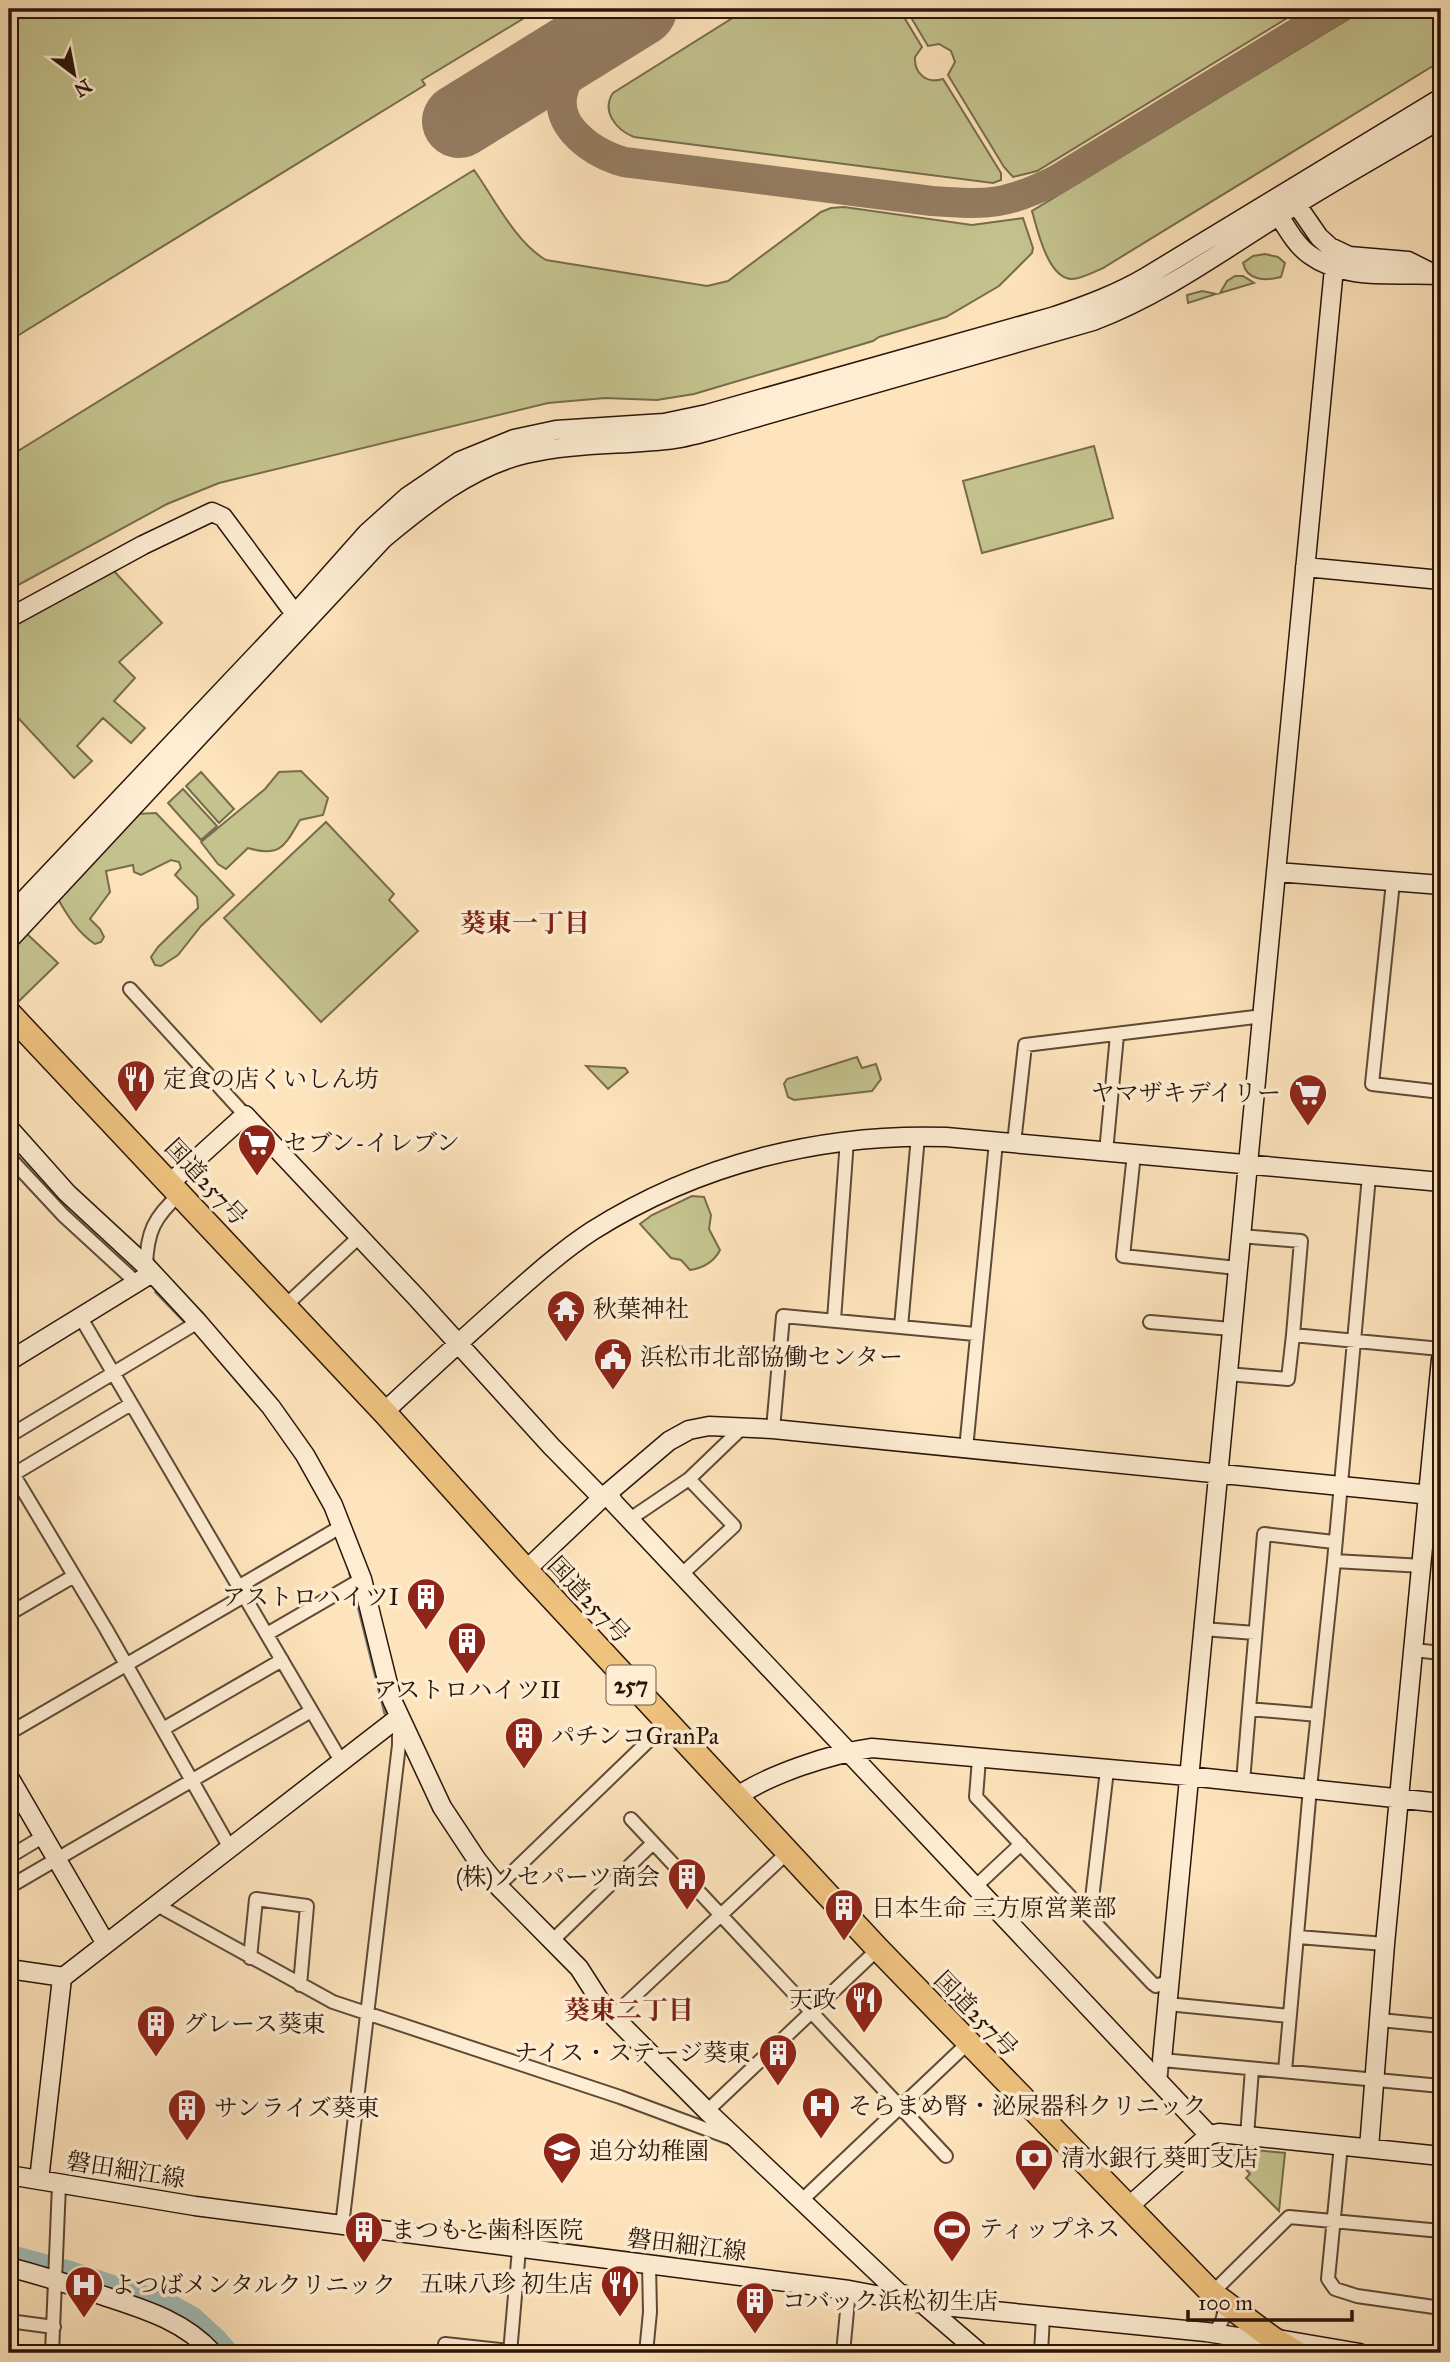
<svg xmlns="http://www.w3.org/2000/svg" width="1450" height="2362" viewBox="0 0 1450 2362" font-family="'IM FELL Great Primer','Noto Serif JP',serif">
<rect width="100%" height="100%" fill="#fee4bc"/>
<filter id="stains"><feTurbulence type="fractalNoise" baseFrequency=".00286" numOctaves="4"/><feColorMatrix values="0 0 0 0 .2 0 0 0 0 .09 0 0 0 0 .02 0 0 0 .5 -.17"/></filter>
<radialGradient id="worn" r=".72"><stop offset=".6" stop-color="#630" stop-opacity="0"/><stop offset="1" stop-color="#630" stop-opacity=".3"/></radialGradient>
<!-- green -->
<path fill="#c4c38e" stroke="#776c4c" stroke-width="2" d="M9 9H539L422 80 425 85 9 341Z
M747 9H899L922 47 915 57C914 74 927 84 943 79L1001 173V180L993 183 634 137C616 130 601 111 613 93Z
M906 9H1302L1037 171 1013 177 1004 167 948 75 955 62 951 51 939 44 928 46Z
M1365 9H1441V61L1103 268C1094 272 1081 279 1072 279 1048 279 1037 229 1032 211Z
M474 170C494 198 516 243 546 260L707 286 728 281 821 212 831 208 844 207 972 225 1023 218 1033 248 1032 253 999 286 946 317 879 337 873 341 694 394 657 400 605 398 548 403 219 483 167 504 9 590V449L13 454Z
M1265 254 1278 257 1285 263 1281 277C1266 281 1247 281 1243 263L1253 256Z
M1235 276H1243L1254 283 1220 293 1227 281Z
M1202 291 1216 294 1188 303 1187 295Z
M1094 446 1113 518 982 553 963 481Z
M113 570 162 623 119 662 135 678 114 701 145 728 131 743 103 718 77 746 92 761 74 778 9 708V624Z
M301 771 328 798 323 815 300 820C285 845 281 858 248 848L226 869 218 864 201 842 265 789 279 772Z
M201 772 234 809 219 823 186 786Z
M183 789 217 826 201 840 168 803Z
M156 813 234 895 201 926 178 955 161 966 155 965 151 957 158 947 198 908 197 897 175 875 181 868 179 862 171 860 141 875 134 872 133 865 106 871 110 892 90 919 100 929 104 937 101 942 95 944C78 933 67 915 58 899L135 814Z
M326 822 394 894 389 900 418 931 321 1022 224 918Z
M25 932 58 963 17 1003 9 995V948Z
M857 1057 862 1068 876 1064 881 1079 872 1091 794 1100 788 1097 784 1084 787 1079Z
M586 1066 625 1068 628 1072 608 1089Z
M692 1196 704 1197 711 1215 709 1229 720 1250C714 1262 703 1268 690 1270L681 1260 671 1258 640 1224 652 1215Z
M1227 2147 1285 2153 1279 2211 1246 2178 1250 2174Z"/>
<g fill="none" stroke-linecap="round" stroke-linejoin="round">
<!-- stream -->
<path stroke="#727a72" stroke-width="3.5" d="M156 1292 189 1326
M350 1573 385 1713"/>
<!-- river -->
<path stroke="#a2bdb8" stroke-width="19" d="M9 2254 72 2271 171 2304 193 2316 217 2338 230 2353"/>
<!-- taxiway -->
<path stroke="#947c62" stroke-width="30" d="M628 9C603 41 535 85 573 131 587 147 603 156 624 162L932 201C989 205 1007 205 1058 179L1336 9"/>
<!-- runway -->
<path stroke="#947c62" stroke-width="74" d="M459 121 640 9"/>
<!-- street casing -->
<g stroke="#5f4936" stroke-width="16">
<path id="street" d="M1393 882 1372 1084 1441 1092
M130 989 245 1115
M1014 1143 1025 1045 1263 1016
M1106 1152 1117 1035
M1134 1154 1123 1256 1237 1268
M9 1157 63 1215 138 1284
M1240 1236 1301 1241 1293 1335
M146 1266C147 1232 154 1217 180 1194
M285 1306 359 1237
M81 1318 341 1761
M834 1320 847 1140
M1150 1322 1231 1329
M901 1327 918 1136
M1227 1374 1288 1379 1293 1335 1441 1349
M773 1429 783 1316 975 1334
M9 1436 198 1322
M966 1449 996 1142
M9 1467 106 1629 230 1848
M9 1477 131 1404
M630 1519 689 1479
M1334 1561 1423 1566
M681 1575 734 1526 689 1479 741 1429
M238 1587 342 1526
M9 1614 74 1576
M1203 1629 1255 1633
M267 1634 362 1579
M1414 1650 1441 1653
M1249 1709 1264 1534 1334 1542
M163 1729 282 1660
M9 1733 244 1596
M979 1759 976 1797 1152 1983 1156 1986 1169 1981
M1243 1782 1249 1709 1318 1715
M631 1819 946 2156
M9 1857 44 1836
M498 1886 667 1723
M9 1887 311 1711
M974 1888 1021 1844
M157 1905 333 2002 620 2097 733 2139
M1090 1916 1107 1770
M1298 1937 1385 1944
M553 1940 653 1843
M250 1958 256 1899 307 1906 300 1985
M1167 2004 1289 2016
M613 2016 788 1852
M1380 2020 1441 2026
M1285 2071 1310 1788 1334 1561 1369 1176
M1160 2083 1162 2060 1441 2086
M707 2111 878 1949
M1247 2136 1252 2069
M1341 2145 1328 2279 1335 2289 1357 2296 1441 2308
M802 2200 968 2043
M342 2226 399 1745V1722
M1212 2293 1289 2217 1441 2231
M9 2321 54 2327
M1212 2333C1223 2324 1225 2316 1224 2302
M445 2344 510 2351
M52 2353 59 2185
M510 2353 519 2249
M646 2353 650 2312 649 2264
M843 2353 849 2290
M1041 2353 1043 2316
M1246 2353V2338
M1439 2353 1441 2341"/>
</g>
<!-- secondary casing -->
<g stroke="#2a1509" stroke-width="21">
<path id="secondary" d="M1290 195 1319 237 1330 247 1349 256 1408 261 1434 274
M1274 208C1284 223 1295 245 1310 255 1347 282 1399 272 1441 275
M1305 567 1441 580
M9 618 143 545 212 512 223 517 295 614 303 619
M1277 872 1441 885
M9 916 295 614 367 533 407 497 460 461 514 439 556 430 664 423 707 414 1055 316C1087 305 1117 294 1146 277L1441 98
M9 940 383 539C425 504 471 467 525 454 571 443 619 445 665 440 681 439 697 434 713 430L1093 321C1159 296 1216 255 1275 218 1329 183 1386 152 1441 119
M9 1128 67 1193 146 1266 198 1322 271 1407 305 1455 333 1505 362 1579 392 1700 442 1807 477 1860 498 1886 579 1968 604 2007 707 2111 898 2292 923 2304 980 2353
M170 1183 245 1115 416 1297 551 1446 602 1498
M9 1361 152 1273
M384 1412C426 1373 467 1335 510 1297 536 1274 563 1250 592 1231 698 1164 821 1133 946 1137L1441 1182
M608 1493 614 1503 1209 2135 1219 2133 1441 2156
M526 1570 602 1498 669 1441 689 1430 709 1426 773 1429 1441 1496
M9 1777 106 1944
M736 1797C770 1774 830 1754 872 1748L1188 1776 1441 1803
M9 1969 64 1977
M1162 2060 1334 268
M1369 2148 1385 1944 1441 1359
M9 2175 195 2206 849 2290 923 2304 1206 2332 1250 2339 1272 2338 1360 2353
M39 2180 62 1978 399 1717
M1127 2208 1209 2135
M9 2267C39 2275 68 2284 98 2294 140 2308 182 2319 213 2353"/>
</g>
<!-- highway casing -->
<g stroke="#2a1509" stroke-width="26">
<path id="highway" d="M9 1013 384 1412 526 1570 878 1949 1212 2293 1272 2338 1297 2353"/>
</g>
<!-- street -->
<use href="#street" stroke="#feedd3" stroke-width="12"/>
<!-- secondary -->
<use href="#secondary" stroke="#feedd3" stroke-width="18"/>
<!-- highway -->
<use href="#highway" stroke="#efc27e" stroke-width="23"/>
</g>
<!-- icons -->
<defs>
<g id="restaurant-pin" transform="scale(2.0125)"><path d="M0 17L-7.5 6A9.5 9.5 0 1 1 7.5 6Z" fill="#8f2418" stroke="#feedd3"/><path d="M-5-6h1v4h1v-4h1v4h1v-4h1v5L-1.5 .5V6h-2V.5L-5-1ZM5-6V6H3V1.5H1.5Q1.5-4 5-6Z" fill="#fff"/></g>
<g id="supermarket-pin" transform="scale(2.0125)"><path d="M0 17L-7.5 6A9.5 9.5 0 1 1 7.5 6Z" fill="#8f2418" stroke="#feedd3"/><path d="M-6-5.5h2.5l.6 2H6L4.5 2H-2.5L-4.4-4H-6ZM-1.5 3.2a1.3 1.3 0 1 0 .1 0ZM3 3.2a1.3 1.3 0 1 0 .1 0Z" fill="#fff"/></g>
<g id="temple-pin" transform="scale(2.0125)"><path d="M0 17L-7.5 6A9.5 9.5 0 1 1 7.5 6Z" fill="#8f2418" stroke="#feedd3"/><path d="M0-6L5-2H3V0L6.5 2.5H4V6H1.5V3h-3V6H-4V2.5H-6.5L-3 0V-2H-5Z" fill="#fff"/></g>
<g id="civic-pin" transform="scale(2.0125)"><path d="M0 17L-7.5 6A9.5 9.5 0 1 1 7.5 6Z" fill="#8f2418" stroke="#feedd3"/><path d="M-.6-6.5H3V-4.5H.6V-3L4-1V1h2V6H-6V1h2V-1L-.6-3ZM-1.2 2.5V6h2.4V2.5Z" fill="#fff"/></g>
<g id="building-pin" transform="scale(2.0125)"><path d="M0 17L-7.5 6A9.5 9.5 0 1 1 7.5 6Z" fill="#8f2418" stroke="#feedd3"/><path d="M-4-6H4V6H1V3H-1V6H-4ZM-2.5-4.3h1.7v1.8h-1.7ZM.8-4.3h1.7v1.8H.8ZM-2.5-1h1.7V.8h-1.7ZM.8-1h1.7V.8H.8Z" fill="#fff"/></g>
<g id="hospital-pin" transform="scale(2.0125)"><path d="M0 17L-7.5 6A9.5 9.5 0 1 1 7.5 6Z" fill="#8f2418" stroke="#feedd3"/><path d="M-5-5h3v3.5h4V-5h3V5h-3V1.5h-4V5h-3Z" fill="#fff"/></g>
<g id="school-pin" transform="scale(2.0125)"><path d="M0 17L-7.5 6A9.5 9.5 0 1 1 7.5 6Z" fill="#8f2418" stroke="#feedd3"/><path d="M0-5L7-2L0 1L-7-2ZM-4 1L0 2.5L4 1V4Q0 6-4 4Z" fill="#fff"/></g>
<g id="bank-pin" transform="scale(2.0125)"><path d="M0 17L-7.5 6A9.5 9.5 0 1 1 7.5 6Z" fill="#8f2418" stroke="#feedd3"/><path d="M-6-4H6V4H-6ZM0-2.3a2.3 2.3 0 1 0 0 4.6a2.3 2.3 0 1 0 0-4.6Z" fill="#fff"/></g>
<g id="stadium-pin" transform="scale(2.0125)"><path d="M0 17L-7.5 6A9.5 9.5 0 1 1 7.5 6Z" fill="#8f2418" stroke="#feedd3"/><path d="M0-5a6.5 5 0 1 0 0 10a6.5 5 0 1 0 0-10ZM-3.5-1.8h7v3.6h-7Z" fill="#fff"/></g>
</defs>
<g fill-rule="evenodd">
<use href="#restaurant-pin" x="136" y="1079"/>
<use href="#supermarket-pin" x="1308" y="1093"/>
<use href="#supermarket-pin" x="257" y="1143"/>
<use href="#temple-pin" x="566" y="1309"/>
<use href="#civic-pin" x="613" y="1357"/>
<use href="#building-pin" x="426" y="1597"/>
<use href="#building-pin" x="467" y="1641"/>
<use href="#building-pin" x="524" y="1736"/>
<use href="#building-pin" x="687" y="1877"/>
<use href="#building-pin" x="844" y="1908"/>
<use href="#restaurant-pin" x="864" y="2000"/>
<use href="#building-pin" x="156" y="2024"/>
<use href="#building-pin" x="778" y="2053"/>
<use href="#hospital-pin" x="821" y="2106"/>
<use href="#building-pin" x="187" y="2108"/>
<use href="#school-pin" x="562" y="2151"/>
<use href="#bank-pin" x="1034" y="2158"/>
<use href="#stadium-pin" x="952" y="2229"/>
<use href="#building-pin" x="364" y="2230"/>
<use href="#restaurant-pin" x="620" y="2284"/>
<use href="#hospital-pin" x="84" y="2285"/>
<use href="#building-pin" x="755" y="2301"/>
</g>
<g text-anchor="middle" stroke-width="7" stroke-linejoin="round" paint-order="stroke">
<!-- shield labels -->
<rect fill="#feedd3" stroke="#6a5646" stroke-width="2" x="606.5" y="1665.5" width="49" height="39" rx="5"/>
<g font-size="23" font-weight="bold" fill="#2a1509">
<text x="631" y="1693">257</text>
</g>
<!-- poi labels -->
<g font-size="24" fill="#2a1509" stroke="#feedd3" text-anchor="start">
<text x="163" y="1087">定食の店くいしん坊</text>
<text x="1281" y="1101" text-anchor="end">ヤマザキデイリー</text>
<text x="284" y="1151">セブン-イレブン</text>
<text x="593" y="1317">秋葉神社</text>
<text x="640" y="1365">浜松市北部協働センター</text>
<text x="399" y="1605" text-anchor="end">アストロハイツI</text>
<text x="467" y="1698" text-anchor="middle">アストロハイツII</text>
<text x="551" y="1744">パチンコGranPa</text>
<text x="660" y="1885" text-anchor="end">(株)ノセパーツ商会</text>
<text x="871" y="1916">日本生命 三方原営業部</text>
<text x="837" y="2008" text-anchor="end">天政</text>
<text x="183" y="2032">グレース葵東</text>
<text x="751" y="2061" text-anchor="end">ナイス・ステージ葵東</text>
<text x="848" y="2114">そらまめ腎・泌尿器科クリニック</text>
<text x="214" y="2116">サンライズ葵東</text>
<text x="589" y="2159">追分幼稚園</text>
<text x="1061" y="2166">清水銀行 葵町支店</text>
<text x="979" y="2237">ティップネス</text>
<text x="391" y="2238">まつもと歯科医院</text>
<text x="593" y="2292" text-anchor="end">五味八珍 初生店</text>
<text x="111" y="2293">よつばメンタルクリニック</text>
<text x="782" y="2309">コバック浜松初生店</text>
</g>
<!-- street labels -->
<g font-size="24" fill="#2a1509" stroke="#feedd3">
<text transform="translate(206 1182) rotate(47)" y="8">国道257号</text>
<text transform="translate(589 1600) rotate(47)" y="8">国道257号</text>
<text transform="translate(976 2014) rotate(46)" y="8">国道257号</text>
<text transform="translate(126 2170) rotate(9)" y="8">磐田細江線</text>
<text transform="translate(687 2245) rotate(7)" y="8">磐田細江線</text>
</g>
<!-- neighbourhood labels -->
<g font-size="26" font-weight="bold" fill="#7a1f14" stroke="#feedd3">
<text x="525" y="932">葵東一丁目</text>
<text x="629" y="2019">葵東二丁目</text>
</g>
</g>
<!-- margin -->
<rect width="1450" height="2362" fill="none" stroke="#fee4bc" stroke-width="35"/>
<rect x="10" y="10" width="1429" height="2341" fill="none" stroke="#2a1509" stroke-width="3.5"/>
<rect x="18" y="18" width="1415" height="2327" fill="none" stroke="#2a1509" stroke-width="2"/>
<!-- north arrow -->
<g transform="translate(74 74) rotate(148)" stroke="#feedd3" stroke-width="5" paint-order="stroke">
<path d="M0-5L12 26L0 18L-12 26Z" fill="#2a1509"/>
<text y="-10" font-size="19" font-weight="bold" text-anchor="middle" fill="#2a1509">N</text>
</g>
<!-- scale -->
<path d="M1188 2310v10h164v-10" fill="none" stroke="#2a1509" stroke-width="3.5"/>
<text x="1198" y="2310" font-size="21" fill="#2a1509" stroke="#feedd3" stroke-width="5" paint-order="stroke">100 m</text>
<rect width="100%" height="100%" filter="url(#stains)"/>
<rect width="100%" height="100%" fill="url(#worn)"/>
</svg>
